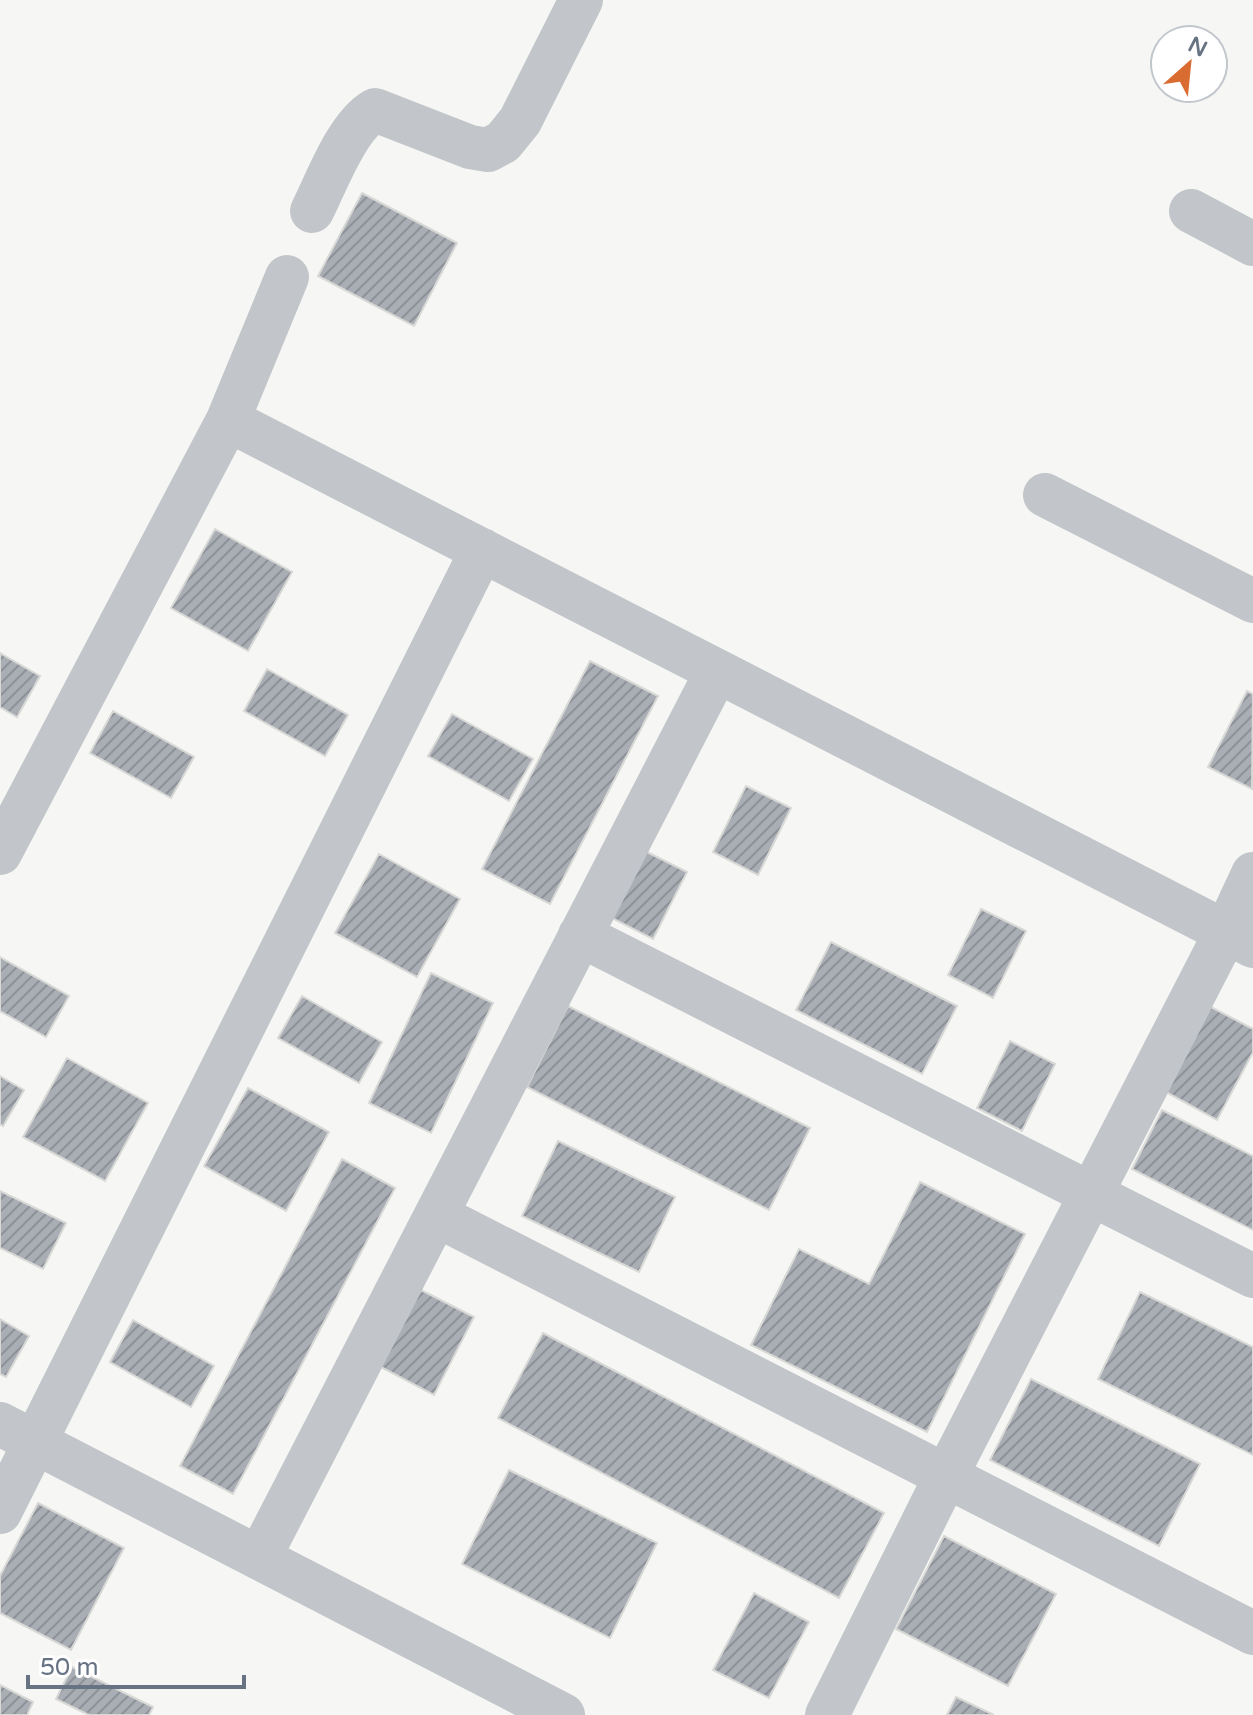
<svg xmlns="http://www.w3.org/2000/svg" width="1253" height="1715" viewBox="0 0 1253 1715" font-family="'Varela Round',sans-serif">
<defs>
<pattern id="building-hatch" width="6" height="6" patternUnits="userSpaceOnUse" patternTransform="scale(2)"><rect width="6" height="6" fill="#a9aeb5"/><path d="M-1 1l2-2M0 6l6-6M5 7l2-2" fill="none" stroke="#8d9299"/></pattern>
</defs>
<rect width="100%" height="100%" fill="#f6f7f4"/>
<!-- building -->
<path fill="url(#building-hatch)" stroke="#d8d8d6" stroke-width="2" d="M362 193 457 243 414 326 318 276Z
M215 529 292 572 248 651 171 608Z
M0 653 40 676 17 717 0 707Z
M590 661 658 696 550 904 482 869Z
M267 669 348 715 325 756 244 711Z
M1247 691 1253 694 1252 789 1208 767Z
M113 711 194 757 171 798 90 753Z
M452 714 533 759 509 801 428 756Z
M746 786 791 808 758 875 713 852Z
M641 849 687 872 653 939 608 916Z
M379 854 460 899 417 977 335 933Z
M981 909 1026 931 993 998 948 975Z
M831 942 957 1006 922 1074 796 1010Z
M0 957 69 996 46 1037 0 1011Z
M431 973 493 1003 431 1133 369 1103Z
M302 996 382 1042 359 1083 278 1038Z
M568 1006 810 1128 769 1210 527 1087Z
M1211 1007 1253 1029V1052L1217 1120 1166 1092Z
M1010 1041 1055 1064 1022 1131 977 1108Z
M67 1058 148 1103 105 1181 23 1137Z
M0 1076 24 1090 3 1126 0 1124Z
M248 1088 329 1132 286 1211 204 1166Z
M1162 1110 1253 1156V1230L1132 1169Z
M558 1141 675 1197 639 1272 522 1216Z
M342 1159 395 1188 233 1494 180 1466Z
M920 1182 1025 1234 927 1432 751 1345 799 1249 869 1284Z
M0 1191 66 1223 43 1269 0 1248Z
M419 1289 474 1317 434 1395 379 1366Z
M1140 1292 1253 1347V1455L1098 1379Z
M0 1319 29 1336 6 1377 0 1374Z
M133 1320 214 1366 191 1407 110 1362Z
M543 1333 884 1513 839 1598 498 1418Z
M1031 1379 1200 1464 1159 1546 990 1460Z
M509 1470 657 1543 610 1638 462 1564Z
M38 1503 124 1548 71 1650 0 1613V1576Z
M944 1536 1056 1594 1008 1686 896 1629Z
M754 1593 809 1622 769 1698 713 1670Z
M72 1667 153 1707 149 1715H89L56 1699Z
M0 1685 33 1702 27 1715H0Z
M956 1697 994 1715H947Z"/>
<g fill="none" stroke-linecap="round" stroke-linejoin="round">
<!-- minor -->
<path stroke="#c2c5c9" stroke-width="44" d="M312 211C327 181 347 126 375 110L470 147 488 150 503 142 520 121 581 0
M1191 211 1253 244
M228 420 1253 946
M1045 495 1253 601
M0 853 228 420 287 277
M580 935 1253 1276
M438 1216 1253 1633
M0 1424 563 1715
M0 1512 482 550
M259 1558C413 1263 563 966 717 671
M827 1715 946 1476 1226 932 1253 874"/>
</g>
<!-- north arrow -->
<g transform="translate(1189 64) rotate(27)"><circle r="38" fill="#ffffff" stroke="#c2c7cd" stroke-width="2"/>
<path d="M0-6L14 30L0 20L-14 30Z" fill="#d96d31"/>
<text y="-12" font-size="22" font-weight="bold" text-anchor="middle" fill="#677383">N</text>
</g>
<!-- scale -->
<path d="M28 1675v12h216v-12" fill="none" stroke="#677383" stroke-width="4"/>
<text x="40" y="1675" font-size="24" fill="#677383" stroke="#ffffff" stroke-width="6" paint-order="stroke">50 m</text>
</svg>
